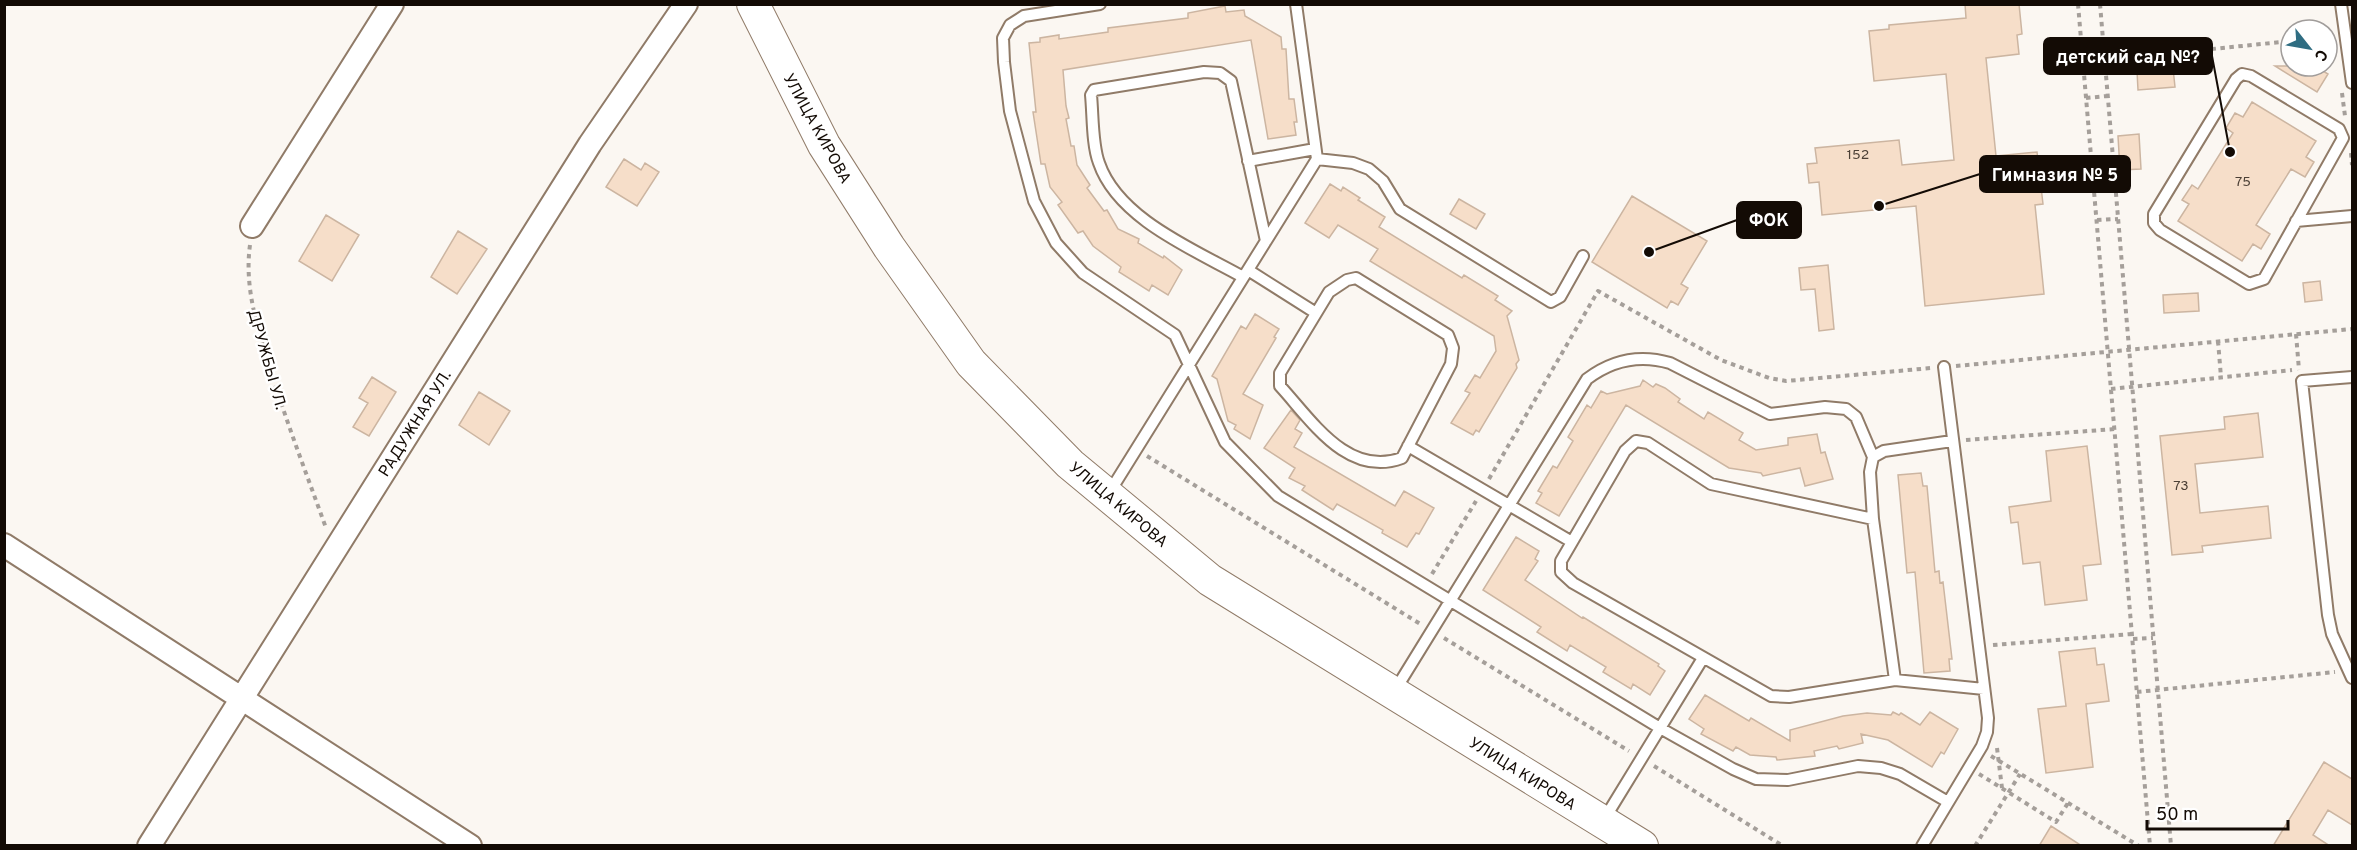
<svg xmlns="http://www.w3.org/2000/svg" width="2357" height="850" viewBox="0 0 2357 850" font-family="Overpass,sans-serif">
<rect width="100%" height="100%" fill="#fbf7f2"/>
<!-- building -->
<path fill="#f6dec9" stroke="#ccb5a1" stroke-width="1.5" d="M1965 4H2019L2022 34 2017 35 2019 54 1986 58 1996 156 2037 152 2043 204 2035 205 2044 294 1925 306 1916 206 1822 215 1819 182 1809 183 1807 164 1817 163 1815 148 1899 140 1902 165 1954 160 1946 74 1874 81 1869 31 1889 29V25L1966 18Z
M1225 6 1226 12 1244 10 1245 16 1281 37 1282 49H1286L1289 99H1294L1297 122H1294L1296 135 1268 139 1251 40 1063 70 1066 106 1069 118 1066 119 1071 146H1074L1077 165 1090 185 1087 188 1104 211 1107 210 1118 229 1139 239 1138 243 1163 258 1164 256 1182 270 1168 295 1152 285 1149 291 1119 272 1121 267 1093 246 1083 231 1078 233 1058 205 1062 202 1050 187 1045 164H1041L1033 112H1036L1029 43 1040 42V38L1059 35V39L1108 32V28L1188 18V13Z
M2275 66H2315L2328 74 2317 92Z
M2173 68 2175 87 2138 90 2137 71Z
M2252 102 2316 141 2306 157 2314 162 2305 177 2291 169 2256 225 2270 234 2261 249 2253 244 2242 261 2178 221 2189 204 2182 200 2192 185 2198 189 2233 133 2226 128 2235 113 2243 117Z
M2139 134 2141 169 2120 170 2118 136Z
M624 159 641 170 645 163 659 172 637 206 606 187Z
M1330 184 1341 191 1343 187 1360 198 1358 200 1385 217 1379 227 1462 278 1464 275 1498 296 1495 300 1512 311 1507 316 1519 360 1516 364 1517 368 1479 432 1476 430 1473 435 1451 423 1470 393 1465 391 1475 375 1480 378 1496 351 1494 336 1370 261 1378 249 1338 225 1329 238 1305 223Z
M1632 196 1707 241 1681 284 1688 288 1678 305 1671 301 1667 308 1592 262Z
M1459 199 1485 214 1476 229 1450 214Z
M326 215 359 235 332 281 299 261Z
M458 231 487 249 457 294 431 277Z
M1828 265 1834 329 1819 331 1815 289 1801 290 1799 268Z
M2320 281 2322 300 2305 302 2303 283Z
M2198 293 2199 311 2164 313 2163 295Z
M1255 314 1279 329 1274 337 1276 338 1243 394 1263 405 1250 439 1234 429 1236 425 1228 421 1217 379 1212 376 1241 326 1246 329Z
M372 377 396 392 369 436 353 427 368 403 359 398Z
M1643 380 1653 387 1656 384 1665 388 1680 399 1678 402 1704 419 1708 412 1743 433 1739 440 1756 450 1788 445V438L1817 434 1821 453 1825 452 1833 479 1805 486 1800 468 1763 476 1761 473 1729 468 1626 405 1559 516 1536 503 1542 493 1538 491 1553 466 1557 468 1573 441 1568 437 1587 405 1591 408 1601 391 1607 394 1640 386Z
M479 392 510 411 489 445 459 425Z
M1291 410 1300 420 1295 429 1302 433 1294 447 1395 506 1404 491 1434 508 1419 534 1416 533 1407 547 1382 533 1383 530 1337 504 1333 510 1302 490 1305 486 1289 478 1295 468 1264 448Z
M2258 413 2263 457 2195 464 2200 513 2268 506 2271 538 2202 546 2203 552 2172 555 2160 436 2225 429 2224 417Z
M2087 446 2101 564 2083 566 2087 600 2045 605 2040 562 2023 564 2018 522 2011 523 2009 507 2051 501 2046 451Z
M1921 473 1923 486H1927L1935 572 1939 571 1940 583 1943 582 1952 659H1949L1950 671 1924 673 1915 572 1907 573 1898 475Z
M1516 537 1539 551 1535 559 1538 561 1525 580 1582 618 1583 617 1659 664 1658 666 1665 671 1650 695 1633 684 1631 689 1603 672 1606 667 1570 645 1567 651 1537 632 1541 627 1483 590Z
M2095 648 2097 665 2104 664 2109 701 2086 704 2093 767 2046 773 2038 709 2066 706 2059 652Z
M1705 695 1749 721 1751 718 1790 741V730L1843 716 1867 713 1891 715 1893 712 1899 715 1901 713 1920 725 1930 712 1958 729 1944 754 1941 752 1932 767 1888 740 1861 734 1863 743 1839 749 1837 746 1814 751 1815 756 1777 760 1776 757 1750 755 1736 747 1733 751 1701 734 1704 729 1689 719Z
M2324 762 2352 779V825L2328 810 2313 835 2330 846H2273Z
M2051 826 2082 846H2039Z"/>
<g fill="none" stroke-linecap="round" stroke-linejoin="round">
<!-- service casing -->
<g stroke="#907b68" stroke-width="14">
<path id="service" d="M1100 4 1024 16 1010 25 1003 38 1004 62 1010 111 1034 201 1056 243 1083 273 1175 335 1225 442 1278 496 1660 728 1733 769 1756 779 1788 780 1858 766 1881 768 1900 774 1948 802
M2341 4 2352 83
M2242 74 2251 76 2339 129 2343 138 2264 279 2249 284 2160 230 2154 223V214L2236 79Z
M1317 159 1353 163 1369 169 1383 181 1400 209 1551 302 1560 297 1583 256
M1248 161 1315 149
M2296 221 2352 216
M1248 270 1316 313
M1243 277C1195 250 1118 219 1099 163 1092 145 1093 115 1091 95L1094 90 1204 72 1220 73 1231 81 1266 241
M1356 278 1448 335 1453 348 1451 364 1402 458C1348 478 1312 421 1280 386V373L1329 292 1347 280Z
M2352 377 2302 381 2328 615 2332 634 2352 678
M1408 446 1572 542
M1109 493 1317 159 1296 4
M1873 519 1711 484 1648 443 1636 441 1625 451 1561 561V572L1573 583 1771 696 1789 697 1895 680 1984 689
M1895 680 1873 519 1870 472 1873 457 1884 451 1952 441
M1394 692 1587 379C1612 360 1639 354 1670 363L1770 414 1825 407 1846 409 1856 417 1873 457
M1605 818 1703 658
M1922 846 1982 746 1987 732 1988 718 1944 367"/>
</g>
<!-- minor casing -->
<g stroke="#907b68" stroke-width="26">
<path id="minor" d="M252 226 392 4
M4 545 470 846
M149 846 590 144 686 4"/>
</g>
<!-- secondary casing -->
<g stroke="#907b68" stroke-width="34">
<path id="secondary" d="M753 4 824 145 889 247 971 363 1070 464 1210 580 1642 846"/>
</g>
<!-- path -->
<path stroke="#a59f9a" stroke-width="4" stroke-dasharray="4.5 4.5" stroke-linecap="butt" d="M2078 4 2150 846
M2100 4 2171 846
M2104 60 2291 41
M2342 93 2345 116
M2086 98 2107 96
M2351 153 2352 165
M2097 220 2118 219
M250 245C244 288 258 330 271 371 287 424 307 475 326 528
M2296 334 2299 370
M2218 341 2221 377
M1956 366 2352 329
M2111 389 2292 370
M1966 440 2115 429
M1147 456 1422 625
M1489 479 1598 291 1721 360 1769 378 1786 381 1931 368
M1432 574 1476 501
M1444 638 1629 751
M2133 639 2153 638
M1993 645 2132 634
M2137 692 2335 672
M1997 748 2002 788
M1991 756 2139 846
M1654 766 1783 846
M1979 774 2056 822 2068 803
M1975 846 2020 774"/>
<!-- service -->
<use href="#service" stroke="#fff" stroke-width="10"/>
<!-- minor -->
<use href="#minor" stroke="#fff" stroke-width="22"/>
<!-- secondary -->
<use href="#secondary" stroke="#fff" stroke-width="32"/>
</g>
<g text-anchor="middle" stroke-width="5" stroke-linejoin="round" paint-order="stroke">
<!-- number labels -->
<g font-size="14" fill="#4c4036">
<text x="1858" y="159">152</text>
<text x="2243" y="186">75</text>
<text x="2181" y="490">73</text>
</g>
<!-- street labels -->
<g font-size="16" fill="#130b05" stroke="#fff">
<text transform="translate(818 128) rotate(61)" y="6">УЛИЦА КИРОВА</text>
<text transform="translate(268 359) rotate(74)" y="6">ДРУЖБЫ УЛ.</text>
<text transform="translate(414 423) rotate(-58)" y="6">РАДУЖНАЯ УЛ.</text>
<text transform="translate(1119 504) rotate(40)" y="6">УЛИЦА КИРОВА</text>
<text transform="translate(1523 773) rotate(32)" y="6">УЛИЦА КИРОВА</text>
</g>
</g>
<!-- callouts -->
<path fill="none" stroke="#130b05" stroke-width="2" d="M2230 152L2212 56M1879 206L1980 174M1649 252L1737 220"/>
<g fill="#130b05" stroke="#fff" stroke-width="2">
<circle cx="2230" cy="152" r="6"/>
<circle cx="1879" cy="206" r="6"/>
<circle cx="1649" cy="252" r="6"/>
</g>
<g fill="#130b05" stroke="#130b05" stroke-width="2">
<rect x="2044" y="38" width="168" height="36" rx="6"/>
<rect x="1980" y="156" width="150" height="36" rx="6"/>
<rect x="1737" y="202" width="64" height="36" rx="6"/>
</g>
<g font-size="18" text-anchor="middle" font-weight="bold" fill="#fff">
<text x="2128" y="63">детский сад №?</text>
<text x="2055" y="181">Гимназия № 5</text>
<text x="1769" y="226">ФОК</text>
</g>
<!-- border -->
<rect width="2357" height="850" fill="none" stroke="#130b05" stroke-width="12"/>
<!-- north arrow -->
<g transform="translate(2309 48) rotate(121)"><circle r="28" fill="#ffffff" stroke="#a19d9b" stroke-width="1.5"/>
<path d="M0-4.5L10 22L0 15L-10 22Z" fill="#2f6d82"/>
<text y="-9" font-size="16" font-weight="bold" text-anchor="middle" fill="#130b05">С</text>
</g>
<!-- scale -->
<path d="M2147 820v9h141v-9" fill="none" stroke="#130b05" stroke-width="3"/>
<text x="2156" y="820" font-size="18" fill="#130b05" stroke="#ffffff" stroke-width="4.5" paint-order="stroke">50 m</text>
</svg>
